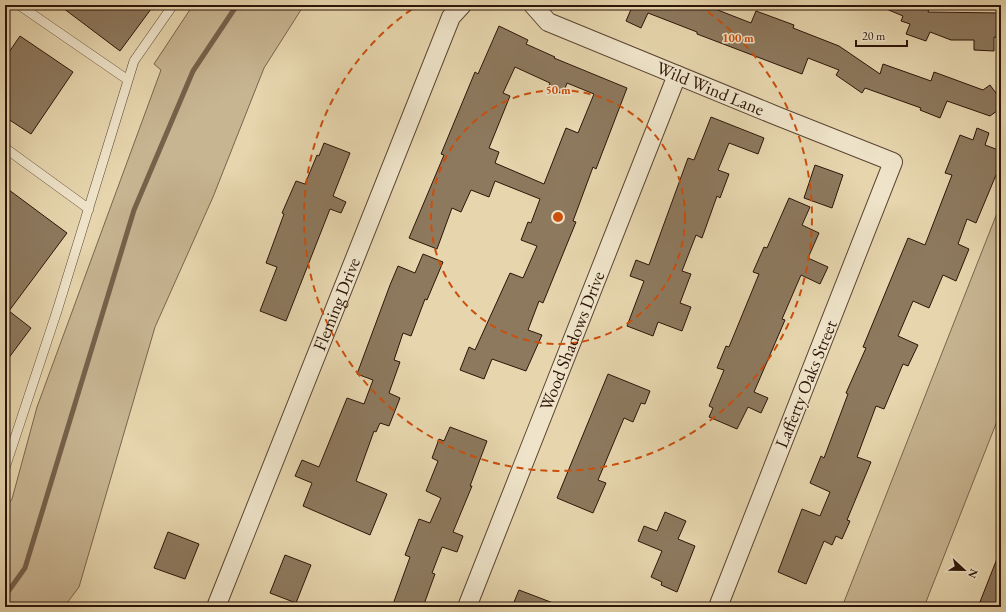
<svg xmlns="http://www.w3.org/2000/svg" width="1006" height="612" viewBox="0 0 1006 612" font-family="'EB Garamond',serif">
<rect width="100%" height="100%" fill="#e6d5ad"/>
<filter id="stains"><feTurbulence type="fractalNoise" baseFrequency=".005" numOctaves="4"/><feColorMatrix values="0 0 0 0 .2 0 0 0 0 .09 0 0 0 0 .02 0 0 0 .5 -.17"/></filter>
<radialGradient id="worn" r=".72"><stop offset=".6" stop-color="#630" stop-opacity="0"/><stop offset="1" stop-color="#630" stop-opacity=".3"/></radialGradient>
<!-- green -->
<path fill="#c7b491" stroke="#7a644d" d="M193 5H304L264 68 213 197 155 327 79 587 64 607H5V508L12 499 37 407 161 70 154 64Z
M1001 203V411L924 607H842Z"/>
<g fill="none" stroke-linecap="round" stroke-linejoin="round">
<!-- stream -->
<path stroke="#76614a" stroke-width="5" d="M5 596 25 568 134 210 193 71 237 5"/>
</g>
<!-- building -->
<path fill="#8d795e" stroke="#2d1509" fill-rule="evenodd" d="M59 5H154L120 51Z
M630 5H705L751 23 756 11 794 25 793 28 839 46 880 74 883 64 931 81 934 72 983 90 990 85 1001 100V108L990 116 947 101 940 118 920 110 921 108 865 88 862 93 836 75 839 70 808 58 802 74 697 34V32L648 13 641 28 626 21 632 7Z
M879 5H930L928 12 1001 13V38L994 37V51L974 50V40H951L930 32 926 41 906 34 910 24 901 21 903 16 879 6Z
M499 26 528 40 526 44 555 57 554 58 627 88 596 169 593 167 573 221 576 222 556 271 543 303 539 301 528 330 542 335 526 371 492 359 484 379 460 370 469 347 475 350 510 273 523 278 537 246 521 240 528 222 531 223 540 199 495 181 489 197 471 190 461 212 452 208 437 249 409 238 444 155 441 154 475 72 478 74ZM515 67 550 83 548 88 563 94 567 83 594 94 578 133 566 128 544 184 495 163 499 152 489 148 510 96 503 93Z
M20 36 73 72 31 134 5 117V58Z
M711 117 764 138 758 154 729 143 718 170 729 174 720 198 717 196 702 238 696 235 682 271 691 274 680 303 691 307 682 331 658 322 653 336 627 326 644 281 630 276 636 260 649 265 688 158 694 160Z
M977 128 989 133 985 145 1001 151V163L976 223 967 219 958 244 969 249 956 281 943 275 929 308 913 301 898 336 918 345 908 366 903 364 884 409 876 406 857 457 871 462 847 520 850 521 842 539 836 536 832 545 824 541 806 584 778 572 802 509 820 516 830 492 810 483 821 456 824 458 848 394 846 393 866 348 863 347 908 238 925 245 952 175 945 173 960 135 973 140Z
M324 143 350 153 333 196 346 202 341 213 330 209 286 321 260 311 277 267 266 263 284 214 282 213 296 181 305 184 317 155 319 156Z
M815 165 843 175 832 208 804 198Z
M5 187 67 233 9 311 31 328 5 363Z
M789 198 810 207 802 225 819 233 808 258 828 267 820 284 801 275 782 319 785 320 754 392 768 398 761 413 748 407 737 429 709 417 713 408 709 406 724 370 717 368 726 346 729 347 759 274 753 272 764 247 767 248Z
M423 254 443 262 427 300 425 299 411 336 403 333 394 360 400 362 389 393 400 398 389 426 380 423 376 432 374 431 356 481 387 494 370 535 303 506 312 483 295 476 302 460 319 467 347 398 364 404 373 380 357 374 390 285 398 266 415 273Z
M608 374 650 391 645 404 641 403 633 422 624 418 598 480 606 483 593 513 557 498Z
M450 427 487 441 470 486H472L453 532 463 536 457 552 442 547 432 573 435 574 423 607H392L410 557 405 555 419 519 430 523 441 498 426 491 438 461 432 458 439 439 444 441Z
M665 512 686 521 678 539 695 546 677 592 661 585 662 582 651 577 662 551 638 541 644 526 657 531Z
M168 532 199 544 185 579 154 568Z
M1000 551 1001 607H978Z
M285 555 311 565 296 603 270 593Z
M519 590 561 606V607H512Z"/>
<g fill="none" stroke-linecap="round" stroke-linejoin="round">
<!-- lane casing -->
<g stroke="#5b4532" stroke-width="10">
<path id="lane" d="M19 5 128 80
M5 7 6 5
M5 148 89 209
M5 468 57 311 134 61 173 5"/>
</g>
<!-- street casing -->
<g stroke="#5b4532" stroke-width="20">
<g id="street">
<path id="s1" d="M533 5 548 22 777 116 893 162 718 607"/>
<path id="s2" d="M216 607 451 17 462 5"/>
<path id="s3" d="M467 607 677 75"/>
</g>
</g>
<!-- lane -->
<use href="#lane" stroke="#efe4ca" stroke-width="9"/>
<!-- street -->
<use href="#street" stroke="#efe4ca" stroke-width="18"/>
</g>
<!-- distance rings -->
<g fill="none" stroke="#cc4f0c" stroke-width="2" stroke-dasharray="7 5">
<circle cx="558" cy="217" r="127"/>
<path d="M698 5A254 254 0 1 1 418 5"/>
</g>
<g text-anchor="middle" stroke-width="3" stroke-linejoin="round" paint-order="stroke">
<!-- street labels -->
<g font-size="18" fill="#2d1509" stroke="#efe4ca">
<text dy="6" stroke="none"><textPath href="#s1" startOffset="198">Wild Wind Lane</textPath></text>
<text dy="6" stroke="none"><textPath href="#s2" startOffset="326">Fleming Drive</textPath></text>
<text dy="6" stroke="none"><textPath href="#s3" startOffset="286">Wood Shadows Drive</textPath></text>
<text transform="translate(806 384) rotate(-68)" y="6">Lafferty Oaks Street</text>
</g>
</g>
<circle cx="558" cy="217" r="6" fill="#cc4f0c" stroke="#efe4ca" stroke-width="2"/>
<g font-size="12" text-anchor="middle" font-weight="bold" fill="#cc4f0c" stroke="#efe4ca" stroke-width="3" stroke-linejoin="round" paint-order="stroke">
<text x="738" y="42">100 m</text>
<text x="558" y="94">50 m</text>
</g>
<!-- margin -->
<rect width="1006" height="612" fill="none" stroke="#e6d5ad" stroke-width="20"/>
<rect x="6" y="6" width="994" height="600" fill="none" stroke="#2d1509" stroke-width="2"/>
<rect x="10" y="10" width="986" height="592" fill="none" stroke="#2d1509"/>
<!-- north arrow -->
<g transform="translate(964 570) rotate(112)" stroke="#efe4ca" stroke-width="3" paint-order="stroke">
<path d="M0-3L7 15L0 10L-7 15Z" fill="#2d1509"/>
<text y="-6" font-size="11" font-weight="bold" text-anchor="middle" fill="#2d1509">N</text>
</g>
<!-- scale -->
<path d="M856 40v6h51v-6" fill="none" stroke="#2d1509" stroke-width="2"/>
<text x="862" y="40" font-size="12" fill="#2d1509" stroke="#efe4ca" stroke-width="3" paint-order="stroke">20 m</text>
<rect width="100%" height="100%" filter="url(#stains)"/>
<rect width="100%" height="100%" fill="url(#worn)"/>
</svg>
